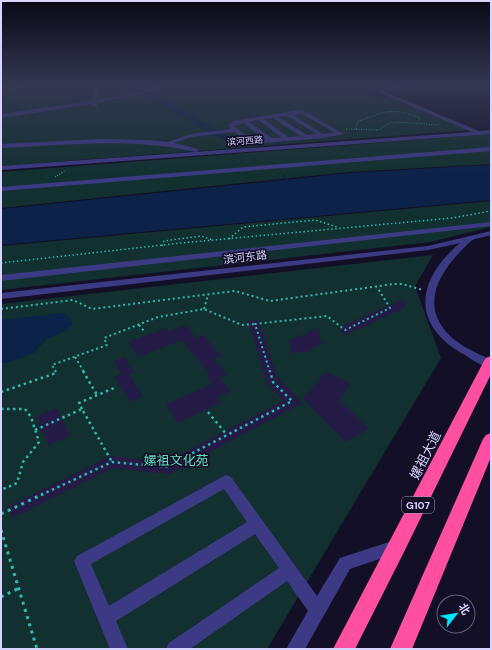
<svg xmlns="http://www.w3.org/2000/svg" width="492" height="650" viewBox="0 0 492 650" font-family="'DM Sans','Noto Sans SC',sans-serif">
<rect width="100%" height="100%" fill="#130f26"/>
<!-- green -->
<path fill="#12302f" d="M1 85H354L378 98 389 96 471 130 1 166Z
M491 134V164L349 172 1 208V172Z
M491 201V227L430 242 1 290V246Z
M433 255 415 286 441 358 267 649H1V304Z"/>
<!-- water -->
<path fill="#0c2248" d="M125 85H140L141 89 156 96 242 144 236 145 219 137Z
M491 165V200L1 245V209L350 173Z
M63 313 69 317 73 324 66 331 47 339 34 353 7 363H1V320Z"/>
<g fill="none" stroke-linecap="round" stroke-linejoin="round">
<!-- stream -->
<path stroke="#0c2248" stroke-width="2" d="M235 143 242 146
M284 175 289 183"/>
</g>
<!-- building -->
<path fill="#241b47" d="M403 299 406 307 346 335 338 328Z
M258 320 278 378 302 403 169 474 113 468 13 518 8 506 111 456 166 462 283 401 267 384 248 321Z
M186 325 196 338 203 335 221 356 214 359 227 375 220 378 231 391 217 397 221 403 178 423 166 404 212 384 206 375 209 374 182 340 138 357 128 342 166 328 168 331Z
M319 328 320 338 325 343 314 347 308 352H299L291 354 290 345 288 341Z
M125 357 135 372 129 374 143 396 130 402 115 377 122 374 113 361Z
M326 372 351 384 339 400 369 429 346 442 303 398Z
M57 408 70 436 48 445 36 416Z"/>
<g fill="none" stroke-linecap="round" stroke-linejoin="round">
<!-- path-far4 -->
<path stroke="#2fb8b0" stroke-width="1" stroke-dasharray="1 1.5" stroke-linecap="butt" d="M174 85 204 84
M6 89 53 84
M346 129 379 130 389 123 398 122 439 125
M356 129 358 121C367 119 374 115 382 113 395 109 408 113 420 118L417 122
M55 177 65 171"/>
<!-- path-far3 -->
<path stroke="#2fb8b0" stroke-width="1.5" stroke-dasharray="1.5 2.5" stroke-linecap="butt" d="M229 239 243 227 315 220 337 227
M162 246 164 241 201 236 213 240
M1 263 181 243 452 218 491 211"/>
<!-- path-far2 -->
<path stroke="#2fb8b0" stroke-width="2" stroke-dasharray="2 3" stroke-linecap="butt" d="M1 309 73 300 92 309 235 291 270 301 394 284H402L423 290
M204 309 208 295
M139 325 144 331
M75 357 84 372
M56 372 52 365 107 345 104 338 158 317 204 309 242 325 255 324
M270 372 255 324 327 316 345 330 390 308 377 287"/>
<!-- path-far1 -->
<path stroke="#2fb8b0" stroke-width="2.5" stroke-dasharray="2.5 3.5" stroke-linecap="butt" d="M83 371 97 395
M1 392 56 373 55 371
M1 409H25L31 417 39 442 23 462 17 483 1 490
M82 409 79 403 114 388
M208 412 227 435
M35 430 82 409 112 462
M41 495 112 462 166 467 292 401 273 382 270 371"/>
<!-- path -->
<path stroke="#2fb8b0" stroke-width="3" stroke-dasharray="3 4.5" stroke-linecap="butt" d="M1 514 43 494
M1 530 37 649
M1 597 19 588"/>
<!-- minor -->
<path fill="#3d3a85" fill-rule="evenodd" d="M93 84H97L99 90 96 100 148 90 163 84H170L151 92 96 103 98 106 96 107 91 104 1 118V114L91 101 95 90Z
M407 84H420L383 91 479 131 491 130V134L1 170V166L472 132 376 91Z
M300 110 306 112 344 134 323 138 251 144 234 132 191 137 174 143 198 149V151L196 152C132 137 67 145 1 148V144L99 139 149 140 168 142 191 134 231 129 228 126 233 121ZM300 114H302L335 133 323 134 293 115ZM287 116 317 134 307 135 278 117ZM273 118 300 136 288 137 264 119ZM259 120 282 138H272L249 122ZM243 123 265 139 252 140 234 126Z
M491 147V151L1 191V187Z
M491 222V226L1 281V275Z
M491 231V235C486 237 474 238 471 241 445 265 416 301 449 335 460 346 477 353 491 360V367L489 368C480 365 472 360 465 355 410 325 416 280 460 243L428 250 1 299V293L428 246Z
M226 475 231 477 317 596 340 558 398 539 403 541 406 546 403 551 350 569 305 649H286L308 611 287 581 190 649H166L169 643 279 568 255 534 116 621 128 649H110L74 561 77 556ZM224 489 247 522 109 606 91 564Z"/>
<!-- highway -->
<path fill="#ff4fa3" fill-rule="evenodd" d="M491 356V374L404 552 355 649H333L484 361 486 358Z
M491 433V457L412 649H390L483 439 486 435Z"/>
</g>
<!-- sky -->
<linearGradient id="sky" x2="0" y2="1"><stop stop-color="#0a0815"/><stop offset="0.48" stop-color="#333752"/><stop offset="1" stop-color="#333752" stop-opacity="0"/></linearGradient>
<rect width="492" height="176" fill="url(#sky)"/>
<g text-anchor="middle" stroke-width="3.5" stroke-linejoin="round" paint-order="stroke">
<!-- far-street labels -->
<g font-size="9" fill="#d9d4ff" stroke="#130f26">
<text transform="translate(245 141) rotate(-4)" y="3">滨河西路</text>
</g>
<!-- shield labels -->
<rect fill="#130f26" stroke="#9e99be" stroke-width="1" x="402" y="497" width="32" height="16" rx="3"/>
<g font-size="10" font-weight="bold" fill="#d9d4ff">
<text x="418" y="509">G107</text>
</g>
<!-- street labels -->
<g font-size="11" fill="#d9d4ff" stroke="#130f26">
<text transform="translate(245 257) rotate(-7)" y="4">滨河东路</text>
</g>
<!-- near-street labels -->
<g font-size="13" fill="#d9d4ff" stroke="#130f26">
<text transform="translate(425 455) rotate(-63)" y="5">嫘祖大道</text>
</g>
<!-- near-park labels -->
<g font-size="13" fill="#5fe0c0" stroke="#130f26">
<text x="176" y="465">嫘祖文化苑</text>
</g>
</g>
<!-- border -->
<rect width="492" height="650" fill="none" stroke="#d9d4ff" stroke-width="4"/>
<!-- north arrow -->
<g transform="translate(456 614) rotate(59)"><circle r="19" fill="#130f26" stroke="#625e7d"/>
<path d="M0-3L7 15L0 10L-7 15Z" fill="#00e5ff"/>
<text y="-6" font-size="11" font-weight="bold" text-anchor="middle" fill="#d9d4ff">北</text>
</g>
</svg>
